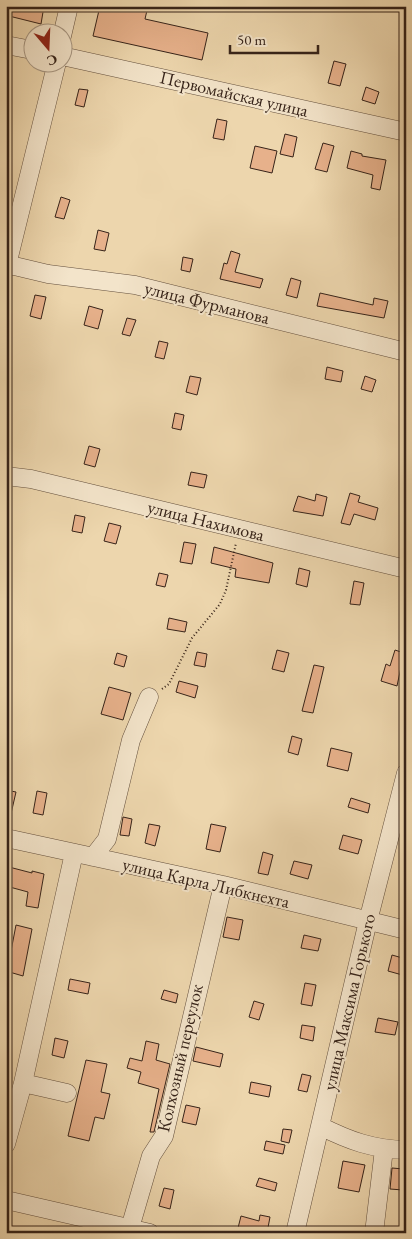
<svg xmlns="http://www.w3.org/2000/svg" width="412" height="1239" viewBox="0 0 412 1239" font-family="'EB Garamond',serif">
<rect width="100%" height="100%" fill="#edd6ad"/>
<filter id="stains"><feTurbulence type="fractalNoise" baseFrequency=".004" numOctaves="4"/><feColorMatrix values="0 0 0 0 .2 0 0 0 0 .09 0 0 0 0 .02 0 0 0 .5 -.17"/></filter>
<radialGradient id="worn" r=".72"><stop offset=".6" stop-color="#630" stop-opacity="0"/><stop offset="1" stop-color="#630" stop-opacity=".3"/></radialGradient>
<!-- building -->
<path fill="#e7b18b" stroke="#362319" d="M11 6H44L41 24 9 16Z
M100 6H148L145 19 208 33 202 60 93 36Z
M334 61 346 64 340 86 328 83Z
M366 87 379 92 375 104 362 100Z
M79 89 88 90 84 107 75 105Z
M217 119 227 121 224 140 213 138Z
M285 134 297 137 293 157 280 154Z
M323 143 334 146 327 172 315 169Z
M255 146 277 151 272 173 250 168Z
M351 151 362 154V156L386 160 380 190 371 188 373 175 347 168Z
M61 197 70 200 64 219 55 217Z
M98 230 109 233 105 251 94 249Z
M231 251 240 254 235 272 263 279 260 288 220 279 224 263 227 264Z
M183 257 193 259 190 272 181 270Z
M291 278 301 281 297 298 286 295Z
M320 293 373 305 374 298 388 301 384 318 317 306Z
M35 295 46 297 41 319 30 316Z
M89 306 103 310 98 329 84 325Z
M127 318 136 320 130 336 122 334Z
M159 341 168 343 164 359 155 357Z
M327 367 343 371 341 382 325 379Z
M190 376 201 378 197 395 186 392Z
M365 376 376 380 372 392 361 389Z
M175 413 184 415 181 430 172 428Z
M89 446 100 449 95 467 84 464Z
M191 472 207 475 204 488 188 485Z
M350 493 360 496 358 502 378 508 375 520 354 514 350 525 341 523Z
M316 494 327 497 323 516 293 511 298 496 315 501Z
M75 515 85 517 82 533 72 531Z
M109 523 121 526 116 544 104 541Z
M184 542 196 544 192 564 180 562Z
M214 547 273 563 269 583 235 577 236 569 211 563Z
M299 568 310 571 307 587 296 584Z
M159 573 168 575 165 587 156 585Z
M354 581 364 583 360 605 350 604Z
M169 618 187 622 185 632 167 629Z
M277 650 289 653 284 672 272 669Z
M395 650 404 653 397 686 381 681 386 664 390 666Z
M197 652 207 654 205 667 194 665Z
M117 653 127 656 124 667 114 664Z
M314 665 324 667 313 713 302 711Z
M179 681 198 686 195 698 176 692Z
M109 687 131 693 123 720 101 714Z
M292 736 302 739 298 755 288 752Z
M331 748 352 753 348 771 327 766Z
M6 790 16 792 10 818 6 817Z
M37 791 47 793 43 815 33 813Z
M351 798 370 804 368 813 348 807Z
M123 817 132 819 129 836 120 835Z
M149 824 160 826 155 846 145 843Z
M211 824 226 827 220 852 206 849Z
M343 835 362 840 358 854 339 849Z
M263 852 273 855 268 875 258 873Z
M294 861 312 865 308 879 290 874Z
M9 867 32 873V871L44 874 38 908 26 906 28 892 6 886Z
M227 917 243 920 239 940 223 937Z
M16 925 32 929 23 976 6 971V950L11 951Z
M304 935 321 939 318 951 301 948Z
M392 955 406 959V976L388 971Z
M70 979 90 983 88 994 68 990Z
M305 983 316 985 312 1006 301 1004Z
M164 990 178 994 176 1003 161 999Z
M254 1001 264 1004 259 1020 249 1017Z
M378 1018 398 1022 395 1035 375 1032Z
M302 1025 315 1027 313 1041 300 1038Z
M55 1038 68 1041 64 1058 52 1055Z
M146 1041 159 1044 156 1060 170 1064 154 1132H150L159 1089 138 1083 141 1072 127 1068 130 1058 142 1061Z
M196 1047 223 1054 220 1067 193 1061Z
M86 1060 107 1064 101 1092 110 1094 104 1119 95 1117 89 1141 68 1136Z
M302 1074 311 1076 307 1092 298 1090Z
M251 1082 271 1086 269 1097 249 1093Z
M186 1105 200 1108 196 1125 182 1122Z
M283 1129 292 1130 289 1143 281 1141Z
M266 1141 285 1145 283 1154 264 1150Z
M343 1161 365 1165 359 1192 338 1188Z
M392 1168 404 1169 403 1190 390 1189Z
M259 1178 277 1183 275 1191 256 1186Z
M164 1188 174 1190 170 1209 159 1206Z
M260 1215 270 1217 267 1233 238 1228 241 1216 259 1221Z"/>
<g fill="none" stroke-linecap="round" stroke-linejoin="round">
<!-- minor casing -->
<g stroke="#64503e" stroke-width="19">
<path id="minor" d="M62 36 69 6
M6 45 32 50
M62 56 406 132
M6 264 48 274 135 285 406 352
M6 269 57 62
M6 476 31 479 406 569
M6 838 223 885 406 930
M93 857 107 839 131 740 149 697
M23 1083 67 1093
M320 1126C350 1141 372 1149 406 1150
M6 1144 23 1083 74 853
M6 1200 150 1233
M130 1228 151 1156 164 1136 223 885
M295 1233 368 921 406 773
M374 1233 384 1149"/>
</g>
<!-- path -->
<path stroke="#362319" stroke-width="2" stroke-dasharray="1 2.5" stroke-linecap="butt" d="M162 689 169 684 192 638 220 604 226 590 236 543"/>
<!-- minor -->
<use href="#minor" stroke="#f3e4ca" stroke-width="18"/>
</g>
<g text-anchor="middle" stroke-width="4" stroke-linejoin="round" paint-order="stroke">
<!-- street labels -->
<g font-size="18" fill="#362319" stroke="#f3e4ca">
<text transform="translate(234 94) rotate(13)" y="6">Первомайская улица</text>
<text transform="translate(207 303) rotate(14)" y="6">улица Фурманова</text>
<text transform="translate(206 521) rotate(14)" y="6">улица Нахимова</text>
<text transform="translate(206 883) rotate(13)" y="6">улица Карла Либкнехта</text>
<text transform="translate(349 1002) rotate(-77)" y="6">улица Максима Горького</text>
<text transform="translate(180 1058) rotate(-77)" y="6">Колхозный переулок</text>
</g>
</g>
<!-- margin -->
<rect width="412" height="1239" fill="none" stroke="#edd6ad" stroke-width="25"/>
<rect x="8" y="8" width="397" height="1224" fill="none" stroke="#362319" stroke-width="2.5"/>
<rect x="12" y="12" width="387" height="1214" fill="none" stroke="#362319"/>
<!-- north arrow -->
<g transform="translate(48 48) rotate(161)"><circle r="24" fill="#f3e4ca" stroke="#a79783"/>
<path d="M0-4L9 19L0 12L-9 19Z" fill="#8f2418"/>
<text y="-8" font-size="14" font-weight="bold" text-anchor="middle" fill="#362319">С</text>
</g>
<!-- scale -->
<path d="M230 45v8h88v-8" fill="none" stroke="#362319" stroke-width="2.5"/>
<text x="237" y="45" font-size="15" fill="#362319" stroke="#f3e4ca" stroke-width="4" paint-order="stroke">50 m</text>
<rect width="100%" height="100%" filter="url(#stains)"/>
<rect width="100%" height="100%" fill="url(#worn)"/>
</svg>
